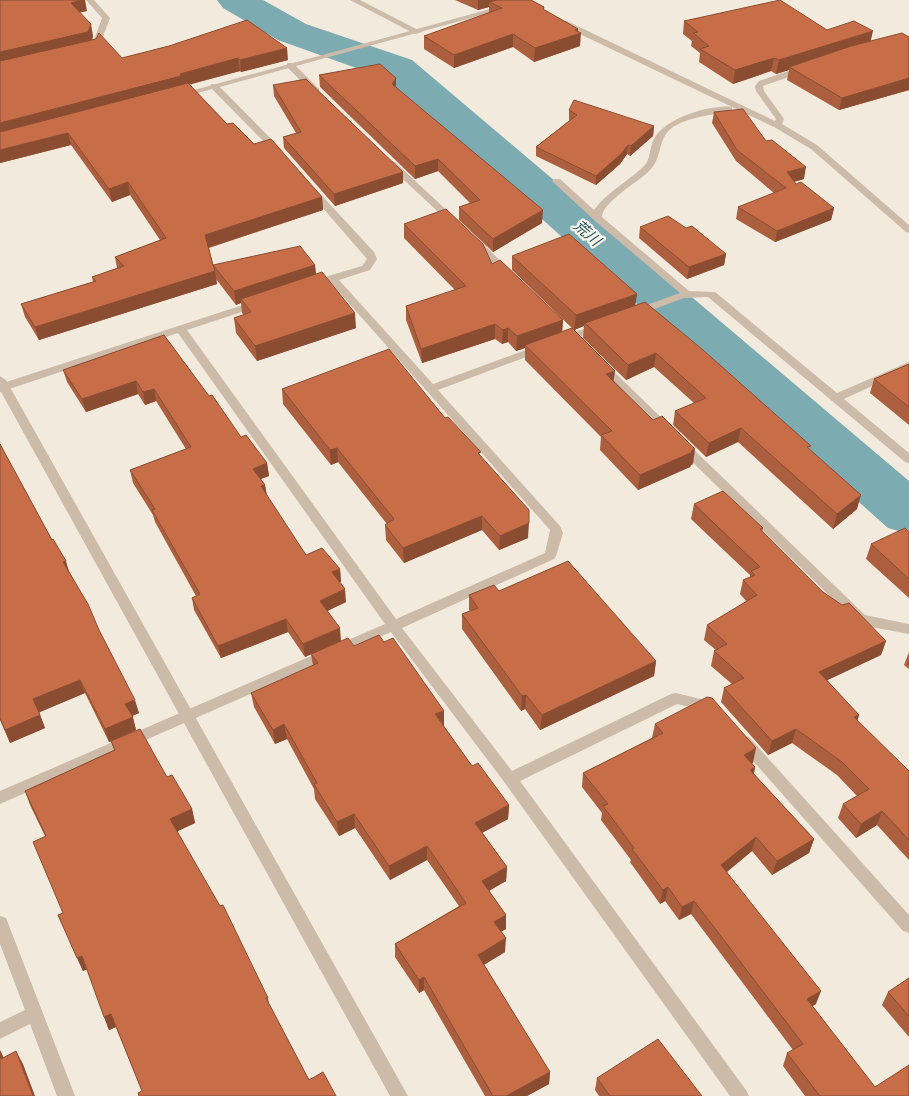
<svg xmlns="http://www.w3.org/2000/svg" width="909" height="1096" viewBox="0 0 909 1096" font-family="'Space Grotesk','Noto Sans JP',sans-serif">
<rect width="100%" height="100%" fill="#f3eade"/>
<g fill="none" stroke-linecap="round" stroke-linejoin="round">
<!-- river -->
<path fill="#7cabb1" fill-rule="evenodd" d="M217 0H263L306 24 412 60 909 481V534L888 528 384 78 278 40 223 8Z"/>
<!-- minor -->
<path fill="#ccbba9" fill-rule="evenodd" d="M86 0H94L110 18 99 47 92 50 88 48 92 45 102 18Z
M350 0H360L422 32 415 34Z
M561 21H567L775 121 776 119 756 91 755 86 759 81 800 67H806V71L763 86 764 91 784 119 782 124 817 145 909 225V233L906 232 811 149 774 127 732 107V111C712 115 691 116 673 127 657 138 663 157 650 170 640 181 602 202 602 217L689 291 715 292 837 393 909 362V369L844 399 909 453V463L905 462 708 297 684 298 641 314H633L632 312 633 310 680 293 594 220 552 181 554 179H560L594 210C607 192 627 182 643 167 651 160 649 148 654 139 664 119 710 104 732 107L561 25Z
M287 63H293L319 89V93H313L287 67Z
M211 84H217L283 151V155H277L211 88Z
M392 161 395 162 457 220V224H451L389 166V162Z
M311 186 314 187 374 252 377 259 370 270 339 280 433 384 537 346 541 345 546 348 545 350 438 390 560 526 563 533 556 556 554 559 402 628 512 771 671 694 676 693 717 703 719 707 717 711 712 713 677 704 520 781 746 1090 749 1096H730L505 783 391 632 0 804V791L385 624 178 333 0 392V384L252 302H260L261 304 260 306 187 330 396 619 545 553 550 530 331 283 325 284 320 281 328 276 362 266 367 259 308 191V187Z
M476 239 479 240 512 272V276H504L473 244 471 242Z
M600 323 604 324 605 326 604 328 562 343 557 340 558 338Z
M603 364 607 365 671 427 673 430 671 433H663L599 369 598 367Z
M683 442 687 443 865 615 909 624V634L866 626 855 621 679 449 677 446 679 443Z
M744 735 749 737 909 915V933L903 931 739 745 737 741 739 737Z
M0 916 6 918 8 923 75 1096H57L30 1024 0 1039V1022L25 1010 0 944Z"/>
<!-- tertiary -->
<path fill="#ccbba9" fill-rule="evenodd" d="M501 6 508 8 183 97 176 95Z
M0 376 6 380 408 1096H390L0 390Z"/>
</g>
<!-- wall -->
<path fill="#ab5f3e" d="M0 0 87 11 80 12 93 36 92 40 122 58 169 46 288 60 241 72 240 71 189 84 227 124 322 197 323 210 209 248 213 265H315L316 274 356 328 257 361 236 333 234 318 244 315 242 313 241 303 236 305 216 279 217 284 39 340 25 317 21 304 93 282 92 277 117 268 115 257 160 240 130 195 112 202 71 145 0 163Z
M455 0H531L544 7V10L578 29 580 46 534 62 513 47 454 68 424 49V36L489 13V7L478 10Z
M684 21 827 30 870 41 909 37V90L839 110 787 80 789 70 776 74 771 71 733 84 699 62 700 53 691 46 692 41 683 34Z
M319 75 396 88 542 223 493 252 459 220V207L470 203 438 171 415 179 320 87Z
M273 85 403 172V183L335 206 284 148 283 137 296 133 274 96Z
M569 110 654 126 653 136 630 156 627 154 620 164 596 185 536 156V147L570 120H569Z
M714 112 766 141 804 179 794 182 796 184 834 208 831 220 775 242 736 219 738 207 774 193 736 161 712 123Z
M404 224 492 264 563 320 562 332 614 381 693 464 691 465 690 467 638 490 600 450 601 437 525 360V348L516 351 508 342 502 344 495 339 422 363 406 320V306L455 290 404 238Z
M640 227 686 228 726 254 724 265 687 279 639 238Z
M512 256 635 305 810 450 857 509 833 529 738 442 706 457 673 425 675 411 694 403 654 367 626 380 583 338 584 326 574 330 512 270Z
M164 335 209 396 241 437 267 463 269 476 261 479 265 485 267 496 306 555 340 569 341 582H340L346 602 327 611 341 641 354 646 444 726 472 766 509 805 508 819 482 833 507 867 506 881 489 891 506 915V929L501 931 505 952 484 965 550 1072 549 1084 527 1096H485L424 990 419 993 395 957V944L459 906 427 860 390 880 355 828 339 836 315 799 314 789 287 739 275 744 254 707 251 693 313 666 311 654 305 657 288 632 221 658 194 610 192 598 196 596 155 522 153 515 133 483 130 470 186 449 156 401 145 405 138 394 86 412 67 382 63 370Z
M909 364V425L870 393 874 379Z
M282 389 445 418 481 457 528 538 499 550 482 530 404 563 386 540 385 525 387 524 338 462 331 465 283 404Z
M0 444 70 573 99 630 139 713 132 716 136 730 109 742 85 693 39 712 45 728 10 743 0 720Z
M694 504 763 528 762 532 823 592 886 641 881 655 827 680 859 715 857 721 909 771V860L877 825 856 838 838 818 843 804 857 796 837 775 792 743 768 755 721 702 724 688 732 684 711 666 714 651 716 650 704 640 707 625 747 602 740 594 743 580 750 577V575L691 519Z
M909 532V598L866 559 871 544Z
M499 591 656 661 654 676 540 730 525 709 521 711 462 629V614L470 611 469 610V595Z
M909 652V669L904 665Z
M655 724 753 763H752L755 767 754 774 814 839 809 853 772 875 752 851 727 872 816 1004 812 1006 875 1087 909 1096H805L783 1066 787 1053 793 1050 691 914 679 920 665 901 660 904 630 862 631 860 601 820 602 813 582 787 583 773 652 738Z
M111 741 167 777 192 809 195 823 177 831 268 998 269 1004 309 1080 336 1096 142 1091 116 1027 109 1030 87 969 83 971 58 915 63 913 45 836 30 805 25 791 114 750Z
M909 978V1037L882 1005 888 992Z
M597 1078 702 1096H599L595 1090Z"/>
<!-- shaded-wall -->
<path fill="#8b4d32" d="M80 0H85L87 11 73 14 71 3Z
M478 0H512L489 2V7L478 10Z
M91 24 93 36 91 43 0 65V52Z
M578 29 577 34 581 33 580 46 534 62 535 48Z
M873 31 870 44 789 67V70L776 74 779 60Z
M513 34V47L454 68V55Z
M287 48 288 60 241 72 240 60Z
M238 58 240 71 0 136V123Z
M774 58 771 71 733 84 735 70Z
M396 78V90L392 84Z
M909 78V90L839 110 842 98Z
M654 126 653 136 630 156 631 146Z
M68 133 71 145 0 163V150Z
M628 145 627 154 620 164 596 185V176Z
M438 159V171L415 179V166Z
M806 167 804 179 785 184 787 172Z
M403 172V183L335 206 334 194Z
M128 182 130 195 112 202 109 189Z
M322 197 323 210 207 248 205 235Z
M834 208 831 220 775 242 777 231Z
M543 210 542 223 493 252V239Z
M726 254 724 265 687 279 689 267Z
M315 265 316 278 241 299V303L236 305 234 291Z
M215 271 217 284 39 340 35 327Z
M637 294 635 308 585 323 584 326 574 330 576 315Z
M355 313 356 328 257 361 255 346Z
M563 320 562 334 525 345V348L516 351 517 336Z
M495 324V339L422 363 421 349Z
M508 328V342L502 344 503 330Z
M656 353 654 367 626 380 628 365Z
M615 371 613 385 606 374Z
M136 381 138 394 86 412 82 399Z
M154 389 156 401 145 405 143 392Z
M741 428 738 442 706 457 709 443Z
M337 448 338 462 331 465 330 450Z
M695 449 693 464 691 465 690 467 638 490 640 475Z
M267 463 269 476 255 481 253 469Z
M265 485 267 497 261 486Z
M861 495 857 509 833 529 837 514Z
M482 516V530L404 563 403 548Z
M529 523 528 538 499 550 500 536Z
M66 561 70 575 63 562Z
M340 569 341 582 333 585 332 572Z
M345 589 346 602 321 614 320 601Z
M286 619 288 632 221 658 218 646Z
M340 628 341 641 305 657 303 644Z
M886 641 881 655 815 686 819 672Z
M656 661 654 676 540 730 542 715Z
M80 680 85 693 38 713 33 699Z
M526 695 525 709 521 711 522 696Z
M135 700 139 713 129 717 125 704Z
M444 711V726L435 714Z
M40 715 45 728 10 743 5 730Z
M859 715 855 729 854 717Z
M133 717 136 730 109 742 105 729Z
M284 724 287 739 275 744 273 730Z
M796 729 792 743 768 755 772 741Z
M756 748 753 763 740 769 744 755Z
M755 767 752 782 750 770Z
M509 805 508 819 474 837 475 823Z
M192 809 195 823 174 833 170 819Z
M882 811 877 825 856 838 861 824Z
M354 814 355 828 339 836 337 822Z
M756 837 752 851 718 879 721 865Z
M814 839 809 853 772 875 777 861Z
M427 846V860L390 880 389 866Z
M507 867 506 881 481 895 482 881Z
M668 887 665 901 660 904 663 890Z
M694 901 691 914 679 920 682 907Z
M506 915V929L494 936V922Z
M506 938 505 952 478 968V955Z
M82 956 87 969 83 971 77 958Z
M424 977V990L419 993V980Z
M821 991 816 1004 802 1012 807 999Z
M111 1014 116 1027 109 1030 104 1017Z
M0 1050 3 1056 8 1071 1 1059 0 1055Z
M16 1051 23 1064 35 1096H33Z
M550 1072 549 1084 527 1096H506Z"/>
<!-- building -->
<path fill="#c76e48" stroke="#8b4d32" d="M0 0H80L71 3 91 24 88 32 0 52Z
M497 0H531L544 7 543 9 578 29 575 30 581 33 535 48 513 34 454 55 424 36 502 8 489 2Z
M780 0 827 30 854 21 873 31 779 60 774 58 735 70 700 49 709 46 693 33 698 32 684 21Z
M247 20 287 48 240 60 238 58 180 74 181 76 0 123V61L96 39 99 33 122 58 169 46Z
M902 33 909 37V78L842 98 789 67 851 46Z
M380 64 396 78 392 84 543 210 493 239 459 207 480 200 438 159 415 166 319 75Z
M306 79 403 172 334 194 283 137 301 132 273 85Z
M188 83 227 124 233 123 254 144 271 139 322 197 205 235 213 265 300 246 315 265 234 291 213 265 215 271 35 327 21 304 96 281 92 277 124 266 115 257 166 238 128 182 109 189 68 133 0 150V132Z
M574 100 654 126 631 146 628 145 621 154 596 176 536 147 577 115 569 110Z
M743 109 766 141 772 140 806 167 787 172 796 184 801 182 834 208 777 231 738 207 786 188 737 150 714 112Z
M446 209 483 244 492 264 500 260 563 320 517 336 508 328 503 330 495 324 421 349 406 306 466 286 404 224Z
M668 216 686 228 692 226 726 254 689 267 640 227Z
M569 234 637 294 576 315 512 256Z
M322 272 355 313 255 346 234 318 251 312 241 299Z
M645 302 703 350 811 446 807 447 861 495 837 514 741 428 709 443 675 411 706 398 656 353 628 365 585 323Z
M572 328 615 371 606 374 653 420 662 416 695 449 691 451 693 452 640 475 601 435 612 431 525 345Z
M164 335 209 396 212 395 241 437 246 435 267 463 253 469 265 485 261 486 306 555 322 548 340 569 332 572 345 589 320 601 340 628 303 644 286 619 218 646 192 598 200 594 152 510 155 509 130 470 191 447 154 389 143 392 136 381 82 399 63 370Z
M389 349 445 418 448 417 481 452 478 453 529 510V523L500 536 482 516 403 548 385 525 394 519 337 448 330 450 282 389Z
M909 364V407L874 379Z
M0 444 52 540 53 539 66 561 63 562 88 604 99 630 135 700 125 704 133 717 105 729 80 680 33 699 40 715 5 730 0 718Z
M723 491 763 528 760 529 823 592 842 605 849 603 886 641 819 672 859 715 854 717 909 771V840L882 811 861 824 843 804 869 789 842 762 796 729 772 741 724 688 744 678 714 651 727 644 707 625 757 595 743 580 755 575 751 571 760 567 694 504Z
M905 528 909 532V579L871 544Z
M568 561 656 661 542 715 526 695 522 696 462 614 478 608 469 595 494 585 499 591Z
M379 635 384 642 393 638 444 711 435 714 472 766 478 763 509 805 475 823 507 867 482 881 506 915 494 922 506 938 478 955 550 1072 506 1096H493L424 977 419 980 395 944 466 903 427 846 389 866 354 814 337 822 314 784 317 783 284 724 273 730 251 693 318 663 311 654 348 638 354 646Z
M707 697 712 698 756 748 744 755 755 767 750 770 814 839 777 861 756 837 721 865 821 991 807 999 875 1087 909 1065V1096H820L787 1053 803 1044 694 901 682 907 668 887 663 890 632 849 634 848 603 806 608 804 583 773 663 733 655 724Z
M140 729 167 777 172 775 192 809 170 819 220 906 223 905 268 998H266L309 1080 323 1072 336 1096H139L138 1093 142 1091 111 1014 104 1017 82 956 77 958 58 915 63 913 33 842 46 836 25 791 115 750 111 741Z
M909 978V1016L888 992Z
M658 1039 702 1096H610L597 1078Z
M16 1051 33 1096H0V1055L1 1059Z"/>
<g text-anchor="middle" stroke-width="4.5" stroke-linejoin="round" paint-order="stroke">
<!-- far-water labels -->
<g font-size="15" font-style="italic" fill="#1e535b" stroke="#faf4eb">
<text transform="translate(587 233) rotate(41)" y="5">荒川</text>
</g>
</g>
</svg>
